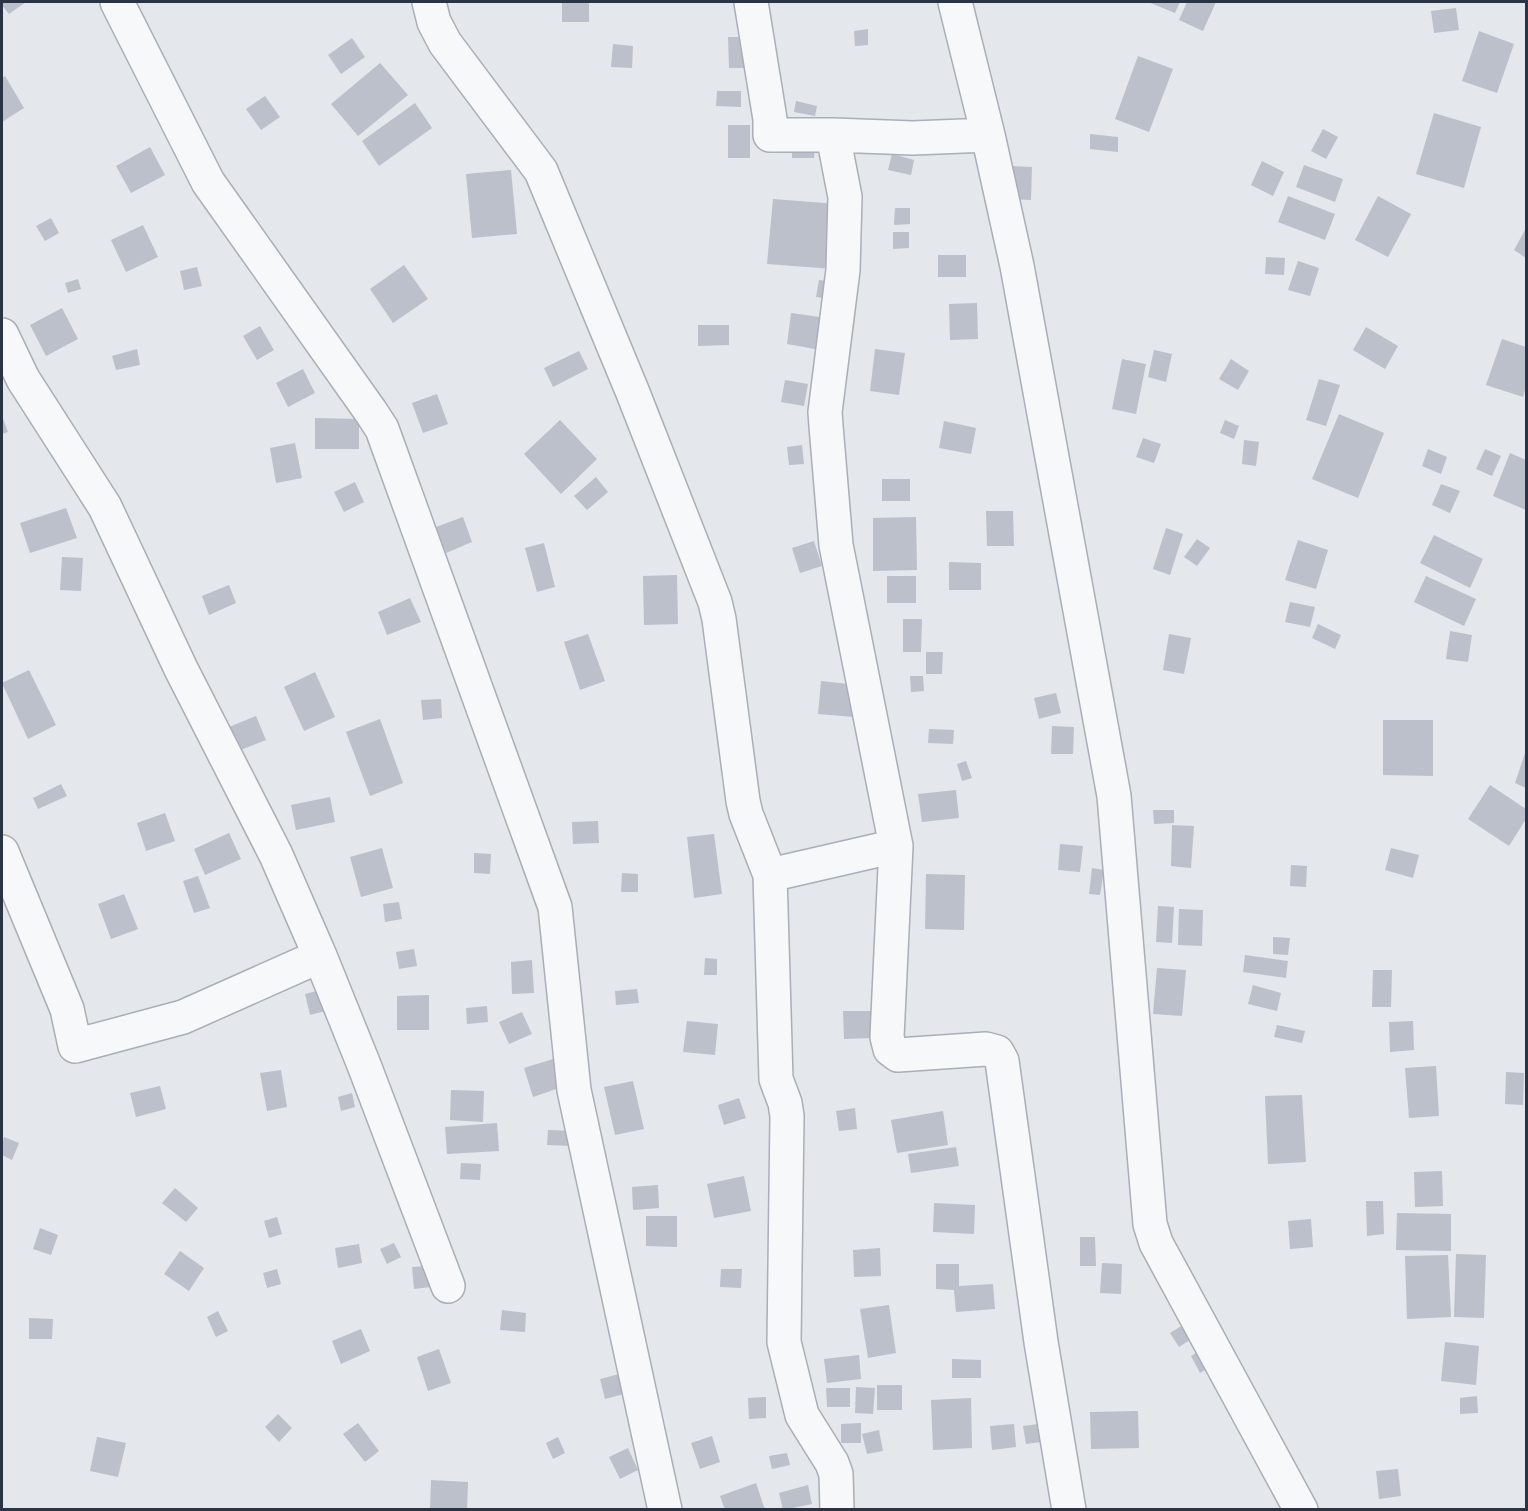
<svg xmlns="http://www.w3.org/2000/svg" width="1528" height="1511" viewBox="0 0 1528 1511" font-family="'Exo 2',sans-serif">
<rect width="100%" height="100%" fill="#e4e7ec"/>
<!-- building -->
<path fill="#bbc0ca" d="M2 2H26L9 14 2 5Z
M562 2H589V22H562Z
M1148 2H1180L1175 13Z
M1187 2H1216L1203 31 1179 20Z
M1456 8 1459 30 1434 33 1431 11Z
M868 29V45L855 46 854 31Z
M1479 31 1514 44 1497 93 1462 81Z
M728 37H747L748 68H729Z
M352 38 365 57 341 74 328 55Z
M613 44 633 46 632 68 611 67Z
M1138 56 1173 69 1149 132 1115 119Z
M380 63 408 95 358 136 331 104Z
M5 76 24 108 2 122V78Z
M717 91H741V107L716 106Z
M265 96 280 117 261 130 246 109Z
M796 101 817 106 815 116 794 112Z
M415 103 432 128 379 166 362 141Z
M1434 113 1481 127 1464 188 1416 174Z
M728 125H750V158H728Z
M1323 129 1338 137 1326 159 1311 151Z
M1090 134 1118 137V152L1090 149Z
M792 145H815L814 158H792Z
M150 147 165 175 131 193 116 166Z
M892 154 914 160 911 175 888 170Z
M1262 161 1284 172 1273 196 1251 185Z
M1304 165 1343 179 1335 202 1296 187Z
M1011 166 1032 167 1031 200 1010 199Z
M511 170 517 234 472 238 466 174Z
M1288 196 1335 214 1325 240 1278 222Z
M1378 196 1411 214 1388 257 1355 240Z
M773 199 838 204 833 269 767 264Z
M895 208H910V224L894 225Z
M51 218 59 233 45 241 36 226Z
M143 225 158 257 126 272 111 240Z
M1526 228V258L1514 250Z
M893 232H909V248L893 249Z
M938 255H966V277H938Z
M1266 257 1285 258 1284 275 1265 274Z
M1298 261 1319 268 1310 296 1288 290Z
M404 265 428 299 393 323 370 289Z
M197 267 202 286 184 290 180 271Z
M78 279 81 289 68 293 65 283Z
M819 280 838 282 836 300 816 297Z
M977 303 978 339 950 340 949 304Z
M62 308 78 339 46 356 30 325Z
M791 313 820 317 815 349 787 344Z
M698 325H729V345L698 346Z
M260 326 274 350 257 360 243 336Z
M1366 327 1398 346 1385 369 1353 350Z
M1502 339 1526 347V387L1523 397 1486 385Z
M137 349 140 365 116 370 112 356Z
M875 349 905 353 899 395 870 391Z
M1154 350 1172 354 1166 382 1148 377Z
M579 351 588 369 553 387 544 368Z
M1122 359 1146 364 1136 414 1112 409Z
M1231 359 1249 371 1238 390 1219 379Z
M303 369 315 393 288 407 276 383Z
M1319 379 1340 385 1326 426 1306 420Z
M785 380 808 384 804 406 781 402Z
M437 394 448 424 423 433 412 403Z
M1339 414 1384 433 1358 498 1312 479Z
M2 416 8 432 2 434Z
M315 418 359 419V449H315Z
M560 420 597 459 561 494 524 454Z
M1225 420 1239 426 1234 439 1220 433Z
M944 421 976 428 971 454 939 448Z
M1143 438 1161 444 1154 463 1136 457Z
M1244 440 1259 442 1256 466 1242 464Z
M295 443 302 478 276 483 270 448Z
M802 445 804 464 789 465 787 447Z
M1428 449 1447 457 1441 474 1422 466Z
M1485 449 1501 456 1492 476 1476 469Z
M1510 453 1526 460V510L1493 496Z
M596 477 608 492 587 510 574 496Z
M882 479H910V501H882Z
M355 482 364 502 344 512 334 492Z
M1441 484 1460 491 1450 513 1432 505Z
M66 508 77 538 30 553 20 523Z
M986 511H1013L1014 546H987Z
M463 517 472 542 446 553 436 527Z
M916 517 917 570 873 571V518Z
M1166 528 1183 534 1170 575 1153 569Z
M1434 535 1483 559 1470 588 1420 563Z
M1197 539 1210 548 1197 566 1184 557Z
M1298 540 1328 550 1316 589 1285 580Z
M814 541 822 566 800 573 792 548Z
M544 543 555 587 537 592 525 548Z
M62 557 83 558 81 591 60 590Z
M949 562 981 563V590H949Z
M677 575 678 624 644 625 643 576Z
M887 576H916V603H887Z
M1426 576 1476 599 1464 626 1414 602Z
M229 585 236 603 209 615 202 596Z
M410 598 421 622 387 635 378 612Z
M1290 602 1315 607 1310 627 1285 622Z
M903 619H922L921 652H903Z
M1318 624 1341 635 1335 649 1312 638Z
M1450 631 1472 635 1468 662 1446 659Z
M588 634 605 681 580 690 564 642Z
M1169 634 1191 638 1184 674 1163 670Z
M926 652H943L942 674H926Z
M29 670 56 725 28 739 2 683Z
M315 672 335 717 304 731 284 687Z
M910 676H923L924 691 911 692Z
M821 681 857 685 854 717 818 714Z
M1056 693 1061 713 1039 719 1034 698Z
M441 699 442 718 423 720 421 700Z
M256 716 266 740 238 751 229 727Z
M380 719 403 783 370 796 346 732Z
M1383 720H1433V776L1383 775Z
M1052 726 1074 727 1073 754H1051Z
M929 729 954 730 953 744 928 743Z
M1526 750V788L1515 783Z
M966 761 972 778 962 781 957 764Z
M61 784 67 796 38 809 33 798Z
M1490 785 1526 809V819L1509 846 1468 819Z
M956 790 959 818 922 822 918 794Z
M330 797 335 822 296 830 291 805Z
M1153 810H1174V823L1154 824Z
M165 813 175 841 146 851 137 823Z
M598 821 599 843 573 844 572 822Z
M1172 825 1194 826 1191 868 1171 866Z
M229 833 241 859 205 875 194 849Z
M714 834 722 894 694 898 687 837Z
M1060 844 1083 846 1080 872 1058 870Z
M382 848 393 888 361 897 350 857Z
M1391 848 1419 855 1413 878 1385 870Z
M474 853 491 854 490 874 474 873Z
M1291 865 1307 866 1306 887 1290 886Z
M1092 868 1104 870 1100 895 1089 894Z
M622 873 638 874V892H621Z
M926 874 965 875 964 930 925 929Z
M198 876 210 908 194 913 183 881Z
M124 894 138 929 111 939 98 904Z
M399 902 402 919 385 922 383 904Z
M1158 906 1174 907 1172 943 1156 942Z
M1179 909 1203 910 1202 946 1178 945Z
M1273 937 1290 938 1288 955 1273 954Z
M414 949 417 966 399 969 396 952Z
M1245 955 1288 961 1286 978 1243 972Z
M705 958 717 959V975H704Z
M532 960 534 993 512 994 511 962Z
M1157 968 1186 970 1182 1016 1153 1014Z
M1373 970H1392L1391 1007H1372Z
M1253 985 1281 993 1277 1011 1248 1004Z
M328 988 333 1009 310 1015 305 994Z
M637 989 639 1003 616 1005 615 991Z
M429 995V1030H397V996Z
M487 1006 488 1022 467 1024 466 1008Z
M843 1011H871L872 1038 844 1039Z
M522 1012 532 1034 509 1044 499 1022Z
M687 1021 718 1024 715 1055 683 1052Z
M1413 1021 1414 1050 1390 1052 1389 1022Z
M1277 1025 1305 1031 1302 1043 1274 1037Z
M556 1058 565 1086 533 1097 524 1068Z
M1436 1066 1439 1116 1409 1118 1405 1068Z
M281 1070 287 1107 267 1111 260 1073Z
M1506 1072 1524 1073 1523 1105 1505 1104Z
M633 1081 644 1129 615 1135 604 1087Z
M160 1086 166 1109 136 1117 130 1093Z
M451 1090 484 1091 483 1122 450 1120Z
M352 1093 355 1107 341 1111 338 1097Z
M1302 1095 1306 1162 1268 1164 1265 1096Z
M739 1098 746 1118 724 1125 718 1105Z
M855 1108 857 1129 839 1131 836 1111Z
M943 1111 948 1145 897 1153 891 1120Z
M497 1123 499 1151 447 1154 445 1127Z
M548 1130 574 1131 573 1146 547 1145Z
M4 1137 19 1143 12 1160 2 1155V1144Z
M956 1147 959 1166 911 1173 908 1154Z
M461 1163 481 1164 480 1180 460 1179Z
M1442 1171 1443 1206 1415 1207 1414 1172Z
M744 1176 751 1211 714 1218 707 1184Z
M658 1185 659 1208 633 1210 632 1187Z
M175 1188 198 1208 186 1222 162 1203Z
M1366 1201H1383L1384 1234 1367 1236Z
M934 1203 975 1205 974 1234 933 1232Z
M1397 1213 1451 1214V1251L1396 1250Z
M646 1216H677V1247L646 1246Z
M277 1217 282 1234 269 1238 264 1221Z
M1311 1219 1313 1247 1290 1249 1288 1221Z
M40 1228 58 1235 51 1255 33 1249Z
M1080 1237H1095L1096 1266H1080Z
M394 1243 401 1257 387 1264 380 1249Z
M359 1244 362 1263 338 1268 335 1248Z
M880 1248 881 1276 854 1277 853 1250Z
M180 1251 204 1268 189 1291 164 1274Z
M1456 1254 1486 1255 1484 1318 1454 1317Z
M1448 1255 1451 1317 1407 1319 1405 1256Z
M1102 1263 1122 1264 1121 1294 1100 1293Z
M936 1264H959V1286L993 1284 995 1309 956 1312 954 1290 936 1289Z
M429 1266 431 1287 414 1289 412 1267Z
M277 1269 281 1284 267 1288 263 1273Z
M721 1269H742L741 1288 720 1287Z
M889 1305 896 1353 868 1358 860 1309Z
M502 1310 526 1313 525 1332 500 1330Z
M218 1311 228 1331 216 1337 207 1317Z
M29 1318 53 1319 52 1339H29Z
M1183 1325 1193 1338 1179 1347 1170 1333Z
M361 1329 370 1351 341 1364 332 1341Z
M1445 1342 1479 1346 1476 1385 1441 1381Z
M439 1349 451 1383 428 1391 417 1357Z
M1202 1349 1212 1366 1200 1373 1191 1356Z
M859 1355 861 1379 827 1383 824 1359Z
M952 1359 981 1360V1378H952Z
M627 1372 632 1392 605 1399 600 1379Z
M877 1385H902V1410H877Z
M856 1387 875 1388 873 1414 855 1413Z
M826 1388H850V1407H827Z
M1477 1396 1478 1413 1460 1414V1398Z
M766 1397V1418L749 1419 748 1398Z
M971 1398 972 1448 933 1450 931 1400Z
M1138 1411 1139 1448 1091 1449 1090 1412Z
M278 1414 292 1428 279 1442 265 1427Z
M358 1423 379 1451 365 1462 343 1434Z
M861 1423V1443H841V1424Z
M1046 1423 1048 1441 1026 1444 1023 1426Z
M1014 1424 1016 1447 992 1450 990 1426Z
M879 1430 883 1451 867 1454 862 1434Z
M712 1436 720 1462 700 1469 691 1443Z
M97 1437 126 1443 118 1477 90 1471Z
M558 1437 565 1453 553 1459 546 1443Z
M628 1448 638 1470 620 1479 609 1457Z
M787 1453 790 1465 772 1469 769 1456Z
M1398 1469 1401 1496 1379 1499 1376 1471Z
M431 1480 468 1482 467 1510H430Z
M756 1483 765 1510H725L720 1496Z
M808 1485 812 1504 783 1510 779 1493Z"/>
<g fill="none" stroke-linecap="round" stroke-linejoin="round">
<!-- street casing -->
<g stroke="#a9aeb7" stroke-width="36">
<path id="street" d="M117 2 208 182 371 412 382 429 555 907 574 1090 665 1510
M429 2 434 22 445 43 541 171 633 393 715 602 719 619 743 801 746 814 770 875 776 1079 785 1103 787 1116 784 1342 802 1415 832 1463 836 1474 837 1510
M751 2 770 119V135H833L913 138 988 135
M955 2 988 135 1017 266 1114 796 1150 1224 1156 1243 1301 1510
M833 135 845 197 843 270 825 412 826 426 836 545 896 846 887 1037 890 1049 898 1055 986 1049 997 1052 1002 1061 1041 1342 1069 1510
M2 335 23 379 105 507 181 669 276 855 320 956 364 1065 448 1286
M2 852 67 1009 75 1046 183 1017 320 956
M770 875 896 846"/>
</g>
<!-- street -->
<use href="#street" stroke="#f7f8fa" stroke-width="33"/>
</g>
<!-- border -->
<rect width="1528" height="1511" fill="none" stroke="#2b3445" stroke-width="6"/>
</svg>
